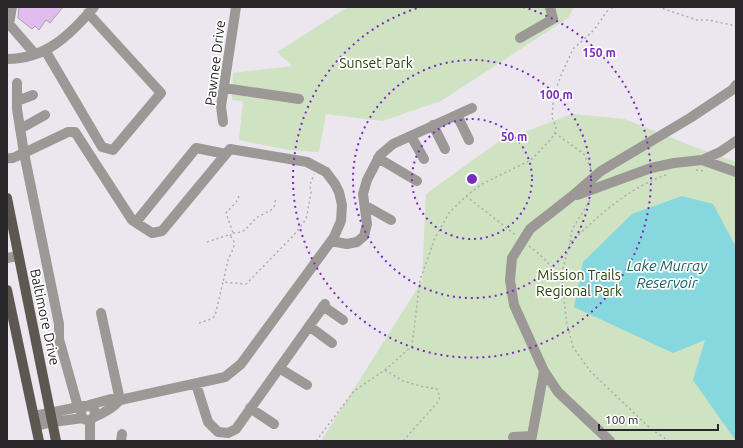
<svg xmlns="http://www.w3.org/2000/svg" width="743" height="448" viewBox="0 0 743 448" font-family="Ubuntu,sans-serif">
<rect width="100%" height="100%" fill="#ece6ee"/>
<!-- green -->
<path fill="#cfe2c1" d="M348 7H574L568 18 441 101 382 121 326 114 319 152 289 150 239 140 243 101 232 100 233 73 292 66 277 52Z
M572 114 624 119 692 146 736 162V441H321L422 281 426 194 498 142Z"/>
<!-- water -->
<path fill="#86d8de" d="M682 196 713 204 736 247V441L693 380 705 340 673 353 574 307 583 262 632 214Z"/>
<!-- building -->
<path fill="#e1bcef" stroke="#a8a3ab" d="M19 7H63L50 23 46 20 39 30 35 26 32 29 18 18Z"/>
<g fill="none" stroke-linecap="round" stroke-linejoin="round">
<!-- path -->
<path stroke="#afaab0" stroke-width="1.5" stroke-dasharray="2 3" stroke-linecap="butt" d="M658 7 697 20H709L736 26
M611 8 619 7
M555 133 584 154 591 169
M696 170 706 171
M466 196 517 236
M590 200 572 230 570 243C598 216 628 188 666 175
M233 233 241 232 245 230 256 218 271 210 274 207 276 198
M230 236 233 233 226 213 238 200 239 195
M207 242 228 235C240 241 231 252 228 260 226 267 225 275 223 282
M570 243 562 272 563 291 567 325 573 347 590 371 651 429 669 441
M529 246C547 260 551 265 562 285
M199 323 211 319 215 316 223 282 246 284 294 235 304 222 307 216 311 192 310 185 314 174
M385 370 403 381 424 387 437 389 440 397 437 403 403 441
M316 441 354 391 385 370 412 346 420 280 435 238 449 213 466 196 482 184 531 160 550 140 555 133 556 127 552 117 554 94 562 73 573 49 594 30 610 7"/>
<!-- minor -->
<path stroke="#9c9895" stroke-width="10" d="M7 24H9L35 54
M9 24 12 7
M520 38 553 19 550 7
M45 50 102 147 113 150 161 93 88 13
M7 59C46 59 70 35 94 7
M224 88 299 99
M17 101 33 95
M457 115 469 140
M223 122 221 106 236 7
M433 125 445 149
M20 129 45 115
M411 136 424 159
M7 158C14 160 17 155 24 153L17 109V83
M378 158 417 181
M702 160 736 172
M577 195 651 168 674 163 702 160 720 152 736 141
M366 206 391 220
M136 222 196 148 226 154
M331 241 347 244 357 242 364 236 367 224 363 194 367 180 380 155 393 144 472 108
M7 258 18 256
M323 306 343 320
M101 313 120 400
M309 326 332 343
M279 368 307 385
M196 384 208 422 218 432 228 433 236 429 325 304
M81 413a7 7 0 1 1 14 0a7 7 0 1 1-14 0Z
M78 407 59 339V324L24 153 68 132H75L132 220 152 233 162 231 230 149 307 162 326 172 335 184 339 192 342 205 341 221 334 237 241 364 225 377 120 400 111 399 89 405
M250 408 274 424
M34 416 84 406
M94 417C104 413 113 408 120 400
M36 426 53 422 83 418
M513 437 532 436
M90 441V420
M121 441 122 434
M531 441 544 371
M610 441 558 392 544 371 514 305 510 280 512 258 530 229 571 197 601 171 690 118 732 90 736 85"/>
<!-- major -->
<path stroke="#5d5752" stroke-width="10" d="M7 198 56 441
M7 290 39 441"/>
</g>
<!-- distance rings -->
<g fill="none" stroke="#7b2cbf" stroke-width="2" stroke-dasharray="2 4">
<circle cx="472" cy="179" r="60"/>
<circle cx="472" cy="179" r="119"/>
<path d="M523 7A179 179 0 1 1 421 7"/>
</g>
<g text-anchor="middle" stroke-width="3.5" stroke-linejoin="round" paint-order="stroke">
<!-- street labels -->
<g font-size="14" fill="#282629" stroke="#fff">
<text transform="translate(215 63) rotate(-83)" y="5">Pawnee Drive</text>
<text transform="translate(45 317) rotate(78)" y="5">Baltimore Drive</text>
</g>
<!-- park labels -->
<g font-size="14" fill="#284208" stroke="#fff">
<text x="376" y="68">Sunset Park</text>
<text x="579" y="280">Mission Trails<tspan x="579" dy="16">Regional Park</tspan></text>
</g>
<!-- water labels -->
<g font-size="15" font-style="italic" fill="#1d6166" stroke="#fff">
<text x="667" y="271">Lake Murray<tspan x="667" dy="17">Reservoir</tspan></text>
</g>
</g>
<circle cx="472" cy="179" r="6" fill="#7b2cbf" stroke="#fff" stroke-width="2"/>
<g font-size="12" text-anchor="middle" font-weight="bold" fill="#7b2cbf" stroke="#fff" stroke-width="3.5" stroke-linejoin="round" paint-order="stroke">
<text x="599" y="57">150 m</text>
<text x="556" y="99">100 m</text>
<text x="514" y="141">50 m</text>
</g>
<!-- border -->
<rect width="743" height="448" fill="none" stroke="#282629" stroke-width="16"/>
<!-- scale -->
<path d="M599 424v6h119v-6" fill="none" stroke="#282629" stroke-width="2"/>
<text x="605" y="424" font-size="12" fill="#282629" stroke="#ffffff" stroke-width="3" paint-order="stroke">100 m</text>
</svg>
